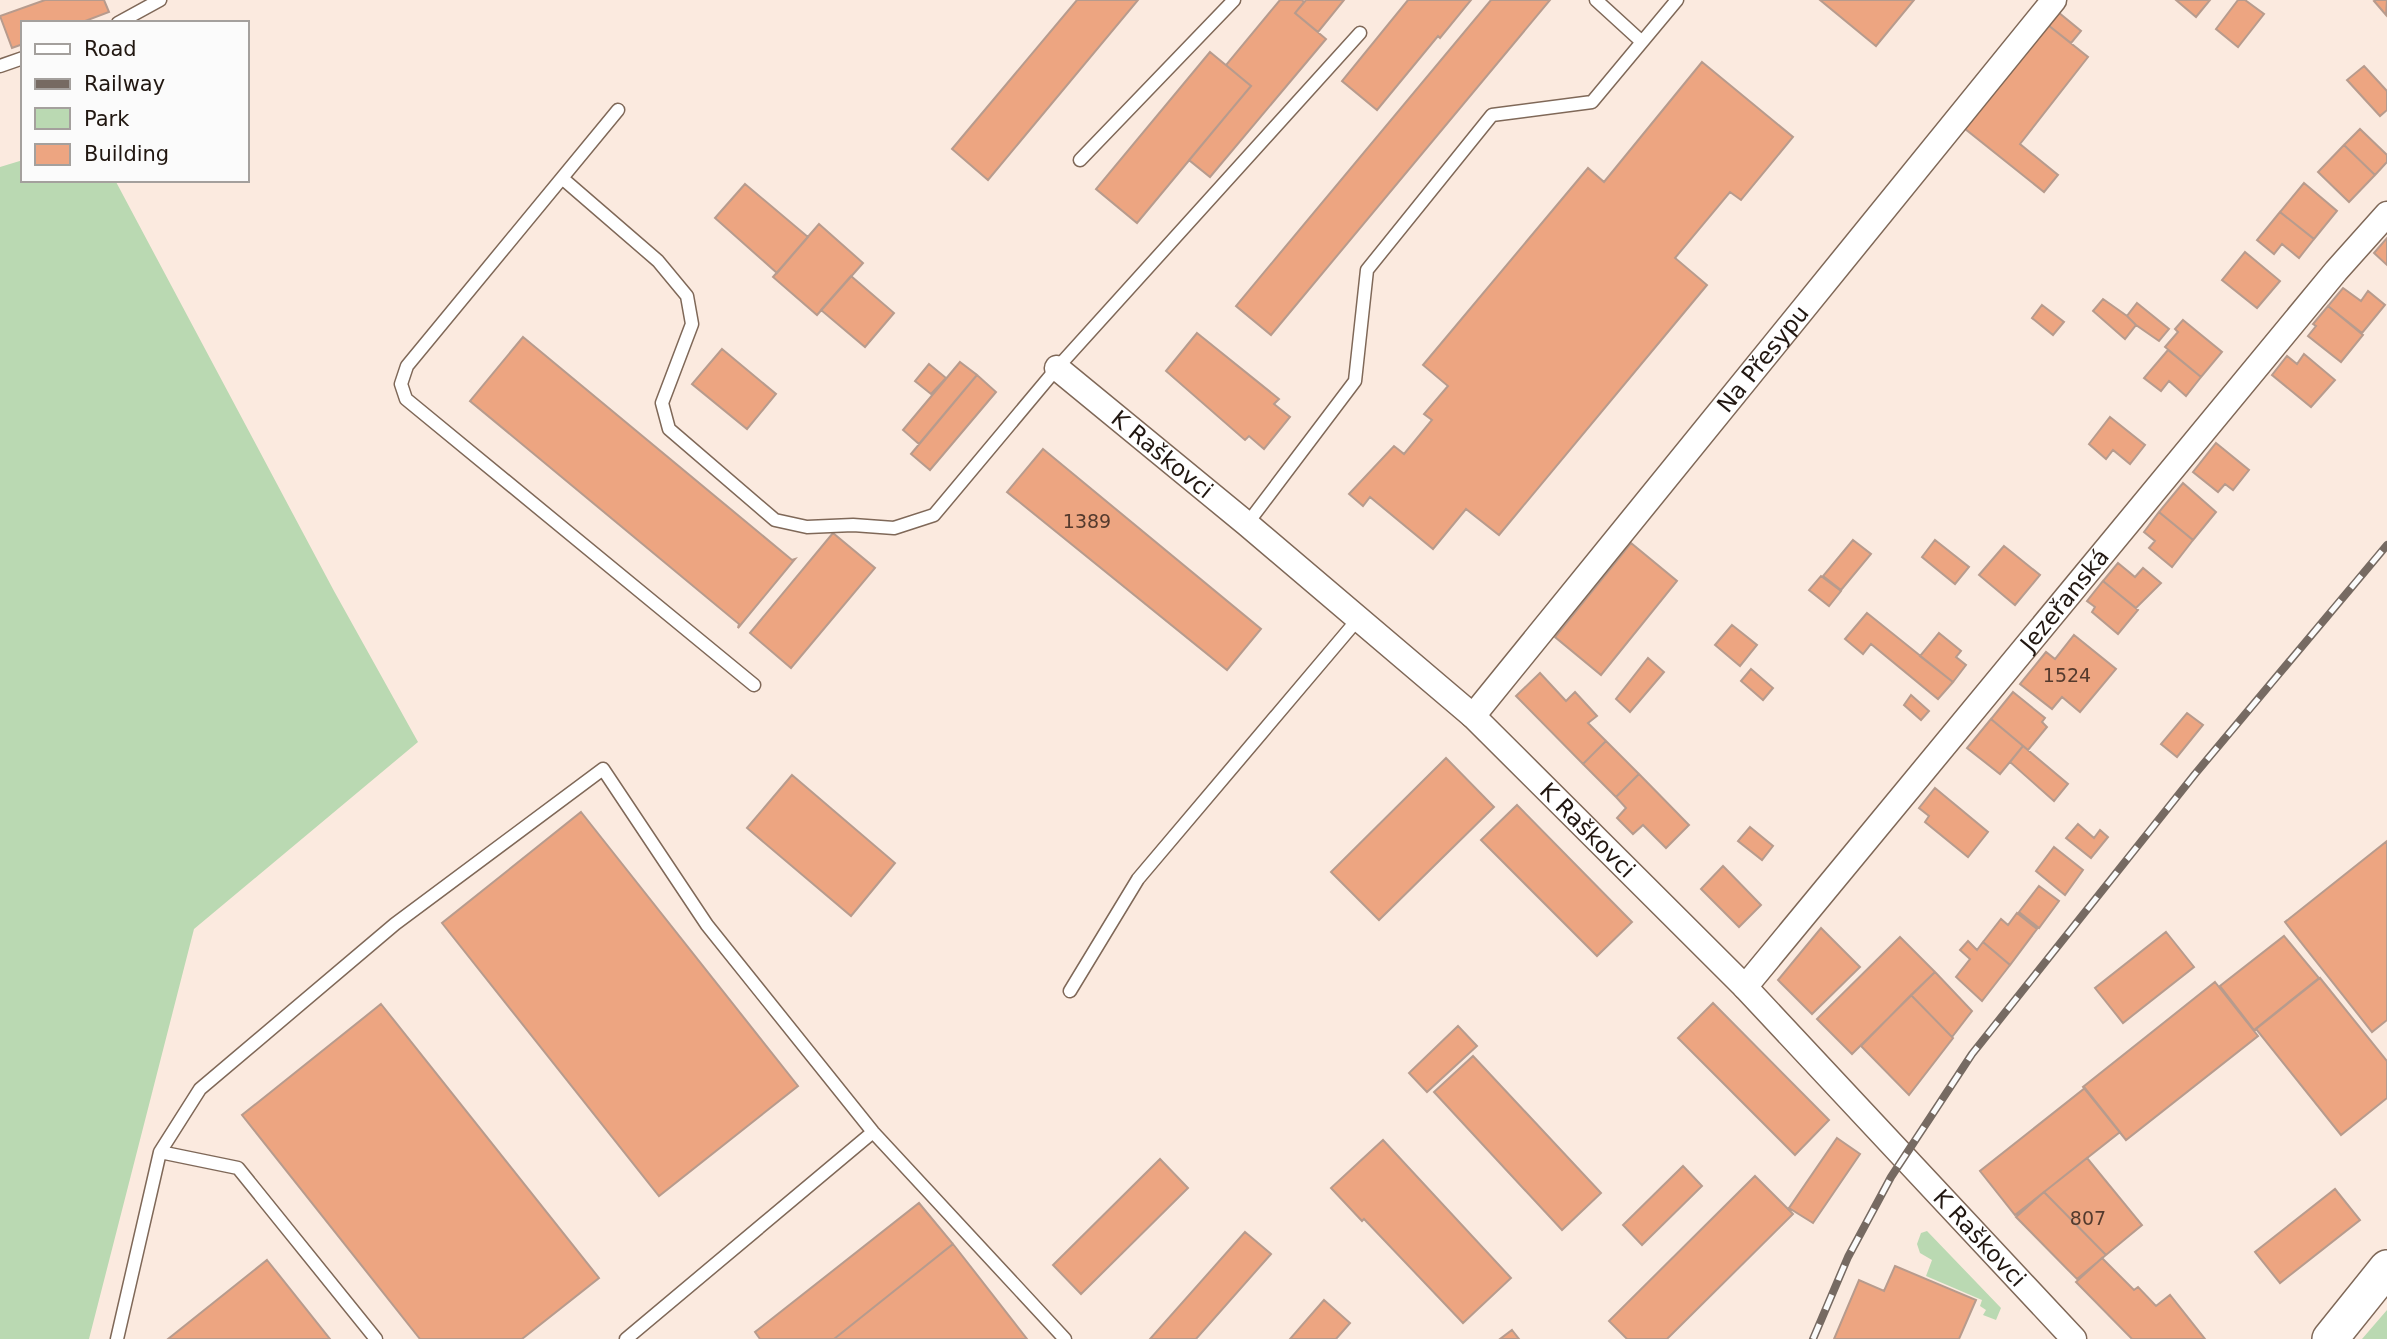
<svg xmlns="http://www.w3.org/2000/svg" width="2387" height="1339" viewBox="0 0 2387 1339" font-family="'DejaVu Sans',sans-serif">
<rect width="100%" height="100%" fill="#fbeadf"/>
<!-- green -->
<path fill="#bad9b2" d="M23 160V180H115L334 591 418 742 194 929 89 1339H0V167Z
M1927 1231 2001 1308 1996 1320 1983 1315 1986 1310 1980 1306 1982 1300 1926 1276 1932 1260 1920 1253 1917 1244 1921 1233Z
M2387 1310V1339H2362Z"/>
<!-- building -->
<path fill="#eda581" stroke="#b79b8d" stroke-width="2" d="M45 0H104L109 12 80 23H23V44L12 48 0 16Z
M1077 0H1138L988 180 952 149Z
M1280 0H1302L1304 2 1295 13 1326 39 1210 177 1189 160 1251 86 1226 65Z
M1306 0H1344L1318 32 1295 13Z
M1408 0H1471L1440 38 1438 36 1377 110 1342 81Z
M1491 0H1550L1271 335 1236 306Z
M1820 0H1914L1876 46Z
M2176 0H2210L2196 17Z
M2238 0H2245L2264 14 2238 47 2216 29Z
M2376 0H2387L2386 15 2374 1Z
M2058 12 2081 31 2071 43 2048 25Z
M2048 25 2088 57 2020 144 2058 175 2044 192 1964 128Z
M1210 52 1251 86 1137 223 1096 189Z
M1702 62 1793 137 1741 200 1730 192 1675 258 1707 285 1499 535 1466 509 1433 549 1370 497 1363 506 1349 494 1394 446 1404 454 1432 420 1424 414 1448 386 1423 365 1588 168 1604 182Z
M2364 66 2387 91V110L2380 116 2347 80Z
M2360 129 2387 155V162L2375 175 2344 145Z
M2344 145 2375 175 2349 202 2318 172Z
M2304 183 2337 211 2314 239 2280 212Z
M745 184 808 237 777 273 715 218Z
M2280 212 2314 239 2299 258 2282 244 2274 254 2257 240Z
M819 224 863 263 817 315 773 277Z
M2387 238V265L2374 253Z
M2245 252 2280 281 2257 308 2222 280Z
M851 276 894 313 865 347 821 310Z
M2343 288 2361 301 2368 291 2385 305 2362 333 2328 306Z
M2103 299 2127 316 2136 325 2125 339 2093 311Z
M2137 303 2169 329 2159 341 2136 325 2127 316Z
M2042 305 2064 322 2053 335 2032 318Z
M2328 306 2363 335 2341 362 2308 336 2316 326 2313 324Z
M2183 320 2222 352 2201 377 2165 347 2178 332 2175 329Z
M1197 333 1279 399 1274 404 1290 417 1264 449 1249 436 1245 440 1166 371Z
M523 337 792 560 795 559 738 628 739 624 470 401Z
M722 349 776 394 747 429 692 384Z
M2168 350 2201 377 2186 396 2169 381 2161 391 2144 378Z
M2304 354 2335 380 2311 407 2272 375 2287 356 2297 364Z
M960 362 977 375 919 444 903 430Z
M929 364 946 378 931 394 915 381Z
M977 375 996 392 930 470 911 454Z
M2110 417 2145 445 2130 464 2113 450 2106 459 2089 444Z
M2216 443 2249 470 2233 490 2225 484 2218 492 2193 472Z
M1043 449 1261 629 1227 670 1007 492Z
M2183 483 2216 512 2193 540 2159 512Z
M2159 512 2193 540 2172 567 2149 548 2155 541 2144 532Z
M833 533 875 568 791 668 750 633Z
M1853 540 1871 554 1841 590 1823 576Z
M1935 540 1969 567 1955 584 1922 557Z
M1631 543 1677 581 1601 675 1555 637Z
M2004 546 2040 575 2015 605 1979 575Z
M2118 563 2135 577 2143 568 2161 583 2136 608 2103 581Z
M1821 576 1841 591 1829 606 1809 590Z
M2103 581 2138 610 2118 634 2092 612 2095 607 2087 601Z
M1867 613 1953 682 1938 699 1871 644 1863 654 1845 639Z
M1732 625 1757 645 1740 666 1715 645Z
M1939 633 1961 651 1956 657 1966 665 1953 682 1920 656Z
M2074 635 2116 669 2080 712 2062 697 2052 709 2020 684 2046 652 2055 659Z
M1648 658 1664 672 1630 712 1616 699Z
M1751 669 1773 688 1763 700 1741 681Z
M1540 673 1566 701 1575 692 1597 716 1588 723 1606 741 1583 764 1516 696Z
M2013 692 2045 718 2042 722 2047 727 2028 750 1991 719Z
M1911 695 1929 711 1921 720 1904 705Z
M2187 713 2203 725 2177 757 2161 744Z
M1991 719 2023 746 2000 774 1967 748Z
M1606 741 1639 774 1616 797 1583 764Z
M2023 746 2068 784 2054 801 2010 762Z
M1446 758 1494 807 1379 920 1331 872Z
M1639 774 1689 825 1666 848 1643 825 1633 834 1617 818 1626 808 1616 797Z
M792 775 895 863 851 916 747 828Z
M1935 788 1988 832 1968 857 1925 822 1929 816 1919 808Z
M1517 805 1632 922 1597 956 1481 840Z
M581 812 798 1086 659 1196 442 923Z
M2078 824 2094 838 2100 830 2108 837 2091 858 2066 838Z
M1750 827 1773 846 1762 860 1738 841Z
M2387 841V1020L2372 1032 2285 922Z
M2054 847 2083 870 2065 895 2036 871Z
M1723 866 1761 905 1739 927 1701 889Z
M2039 886 2059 901 2039 928 2019 912Z
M2017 913 2037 929 2010 965 1983 942 2001 919 2008 925Z
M1821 928 1860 967 1812 1014 1778 980Z
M2166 932 2194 967 2123 1023 2095 988Z
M2284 936 2319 978 2254 1030 2220 986Z
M1900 937 1935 972 1852 1054 1817 1019Z
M1968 941 1977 950 1983 942 2010 965 1982 1001 1956 977 1970 959 1960 950Z
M1935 972 1972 1011 1952 1037 1911 995Z
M2320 978 2387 1061V1098L2341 1135 2256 1029Z
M2215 982 2258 1036 2126 1140 2083 1087Z
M1911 995 1953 1038 1909 1095 1861 1046Z
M1713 1003 1829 1120 1795 1155 1678 1038Z
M381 1004 599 1278 522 1339H420L242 1115Z
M1458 1026 1477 1046 1427 1092 1409 1073Z
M1473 1056 1601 1193 1562 1230 1434 1092Z
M2085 1088 2120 1132 2015 1215 1980 1171Z
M1837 1138 1860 1154 1813 1223 1789 1208Z
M1383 1140 1511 1278 1463 1323 1364 1219 1362 1221 1331 1188Z
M2087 1158 2142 1225 2106 1255 2044 1192Z
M1160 1159 1188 1188 1081 1294 1053 1265Z
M1683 1166 1702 1186 1642 1245 1623 1225Z
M1755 1176 1793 1214 1667 1339H1627L1609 1321Z
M2335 1189 2360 1220 2280 1283 2255 1252Z
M2044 1192 2106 1255 2077 1279 2016 1217Z
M919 1203 953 1244 834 1339H760L755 1332Z
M1245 1232 1271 1254 1196 1339H1150Z
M953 1244 1027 1339H834Z
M2102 1258 2134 1290 2138 1287 2156 1306 2170 1295 2205 1339H2132L2076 1282Z
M267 1260 330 1339H168Z
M1895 1266 1976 1300 1959 1339H1834L1859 1280 1884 1291Z
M1324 1300 1350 1323 1336 1339H1290Z
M1512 1330 1519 1339H1500Z"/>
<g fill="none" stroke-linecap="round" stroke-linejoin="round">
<!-- service casing -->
<g stroke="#7f6858" stroke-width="15">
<path id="service" d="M1596 0 1642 42
M118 23 160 0
M0 66 23 58
M618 110 407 366 401 384 406 399 754 685
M1080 160 1234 0
M562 178 658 261 687 296 692 324 662 403 669 429 775 520 807 527 853 525 894 528 934 515 1057 368 1360 33
M1247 524 1355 381 1367 270 1492 115 1592 102 1677 0
M1070 991 1138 879 1358 619
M160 1152 200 1089 395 924 603 769 707 925 873 1132 1065 1339
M117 1339 160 1152 238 1168 376 1339
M626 1339 873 1132"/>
</g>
<!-- minor casing -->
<g stroke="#7f6858" stroke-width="27">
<g id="minor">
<path id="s1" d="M1057 368 1247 524 1473 716 1745 987 2074 1339"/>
<path id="s2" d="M1473 716 2054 0"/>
<path id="s3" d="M1745 987 2336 271 2387 214"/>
</g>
</g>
<!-- secondary casing -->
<g stroke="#7f6858" stroke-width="38">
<path id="secondary" d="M2330 1339 2387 1268"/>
</g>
<!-- service -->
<use href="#service" stroke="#fff" stroke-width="12"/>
<!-- minor -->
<use href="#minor" stroke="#fff" stroke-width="24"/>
<!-- secondary -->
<use href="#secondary" stroke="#fff" stroke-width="35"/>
<!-- rail casing -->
<g stroke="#766a62" stroke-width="8">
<path id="rail" d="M1813 1339 1848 1257 1891 1177 1972 1054 2195 774 2387 545"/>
</g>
<!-- rail -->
<use href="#rail" stroke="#fbfbfb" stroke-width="5" stroke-dasharray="16" stroke-linecap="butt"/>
</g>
<g text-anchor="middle" stroke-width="6" stroke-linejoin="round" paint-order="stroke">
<!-- number labels -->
<g font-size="19" fill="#543a2d">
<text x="1087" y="528">1389</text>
<text x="2067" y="682">1524</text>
<text x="2088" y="1225">807</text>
</g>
<!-- street labels -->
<g font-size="23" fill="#211711" stroke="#fbfbfb">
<text dy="8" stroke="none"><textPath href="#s2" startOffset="460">Na Přesypu</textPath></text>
<text dy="8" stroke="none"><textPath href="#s1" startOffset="136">K Raškovci</textPath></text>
<text dy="8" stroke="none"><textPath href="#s3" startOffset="502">Jezeřanská</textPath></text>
<text dy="8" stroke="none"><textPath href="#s1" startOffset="704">K Raškovci</textPath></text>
<text dy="8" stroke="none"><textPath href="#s1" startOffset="1270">K Raškovci</textPath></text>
</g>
</g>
<!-- legend -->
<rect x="21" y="21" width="228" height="161" fill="#fbfbfb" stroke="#a4a09d" stroke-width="2"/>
<rect x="35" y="44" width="35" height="10" fill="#ffffff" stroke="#a4a09d" stroke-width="2"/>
<text x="84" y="56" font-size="21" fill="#211711">Road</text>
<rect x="35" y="79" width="35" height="10" fill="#766a62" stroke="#a4a09d" stroke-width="2"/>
<text x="84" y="91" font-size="21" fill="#211711">Railway</text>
<rect x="35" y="108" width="35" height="21" fill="#bad9b2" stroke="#a4a09d" stroke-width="2"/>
<text x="84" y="126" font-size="21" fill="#211711">Park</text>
<rect x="35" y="144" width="35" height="21" fill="#eda581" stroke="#a4a09d" stroke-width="2"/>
<text x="84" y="161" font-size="21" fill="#211711">Building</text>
</svg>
